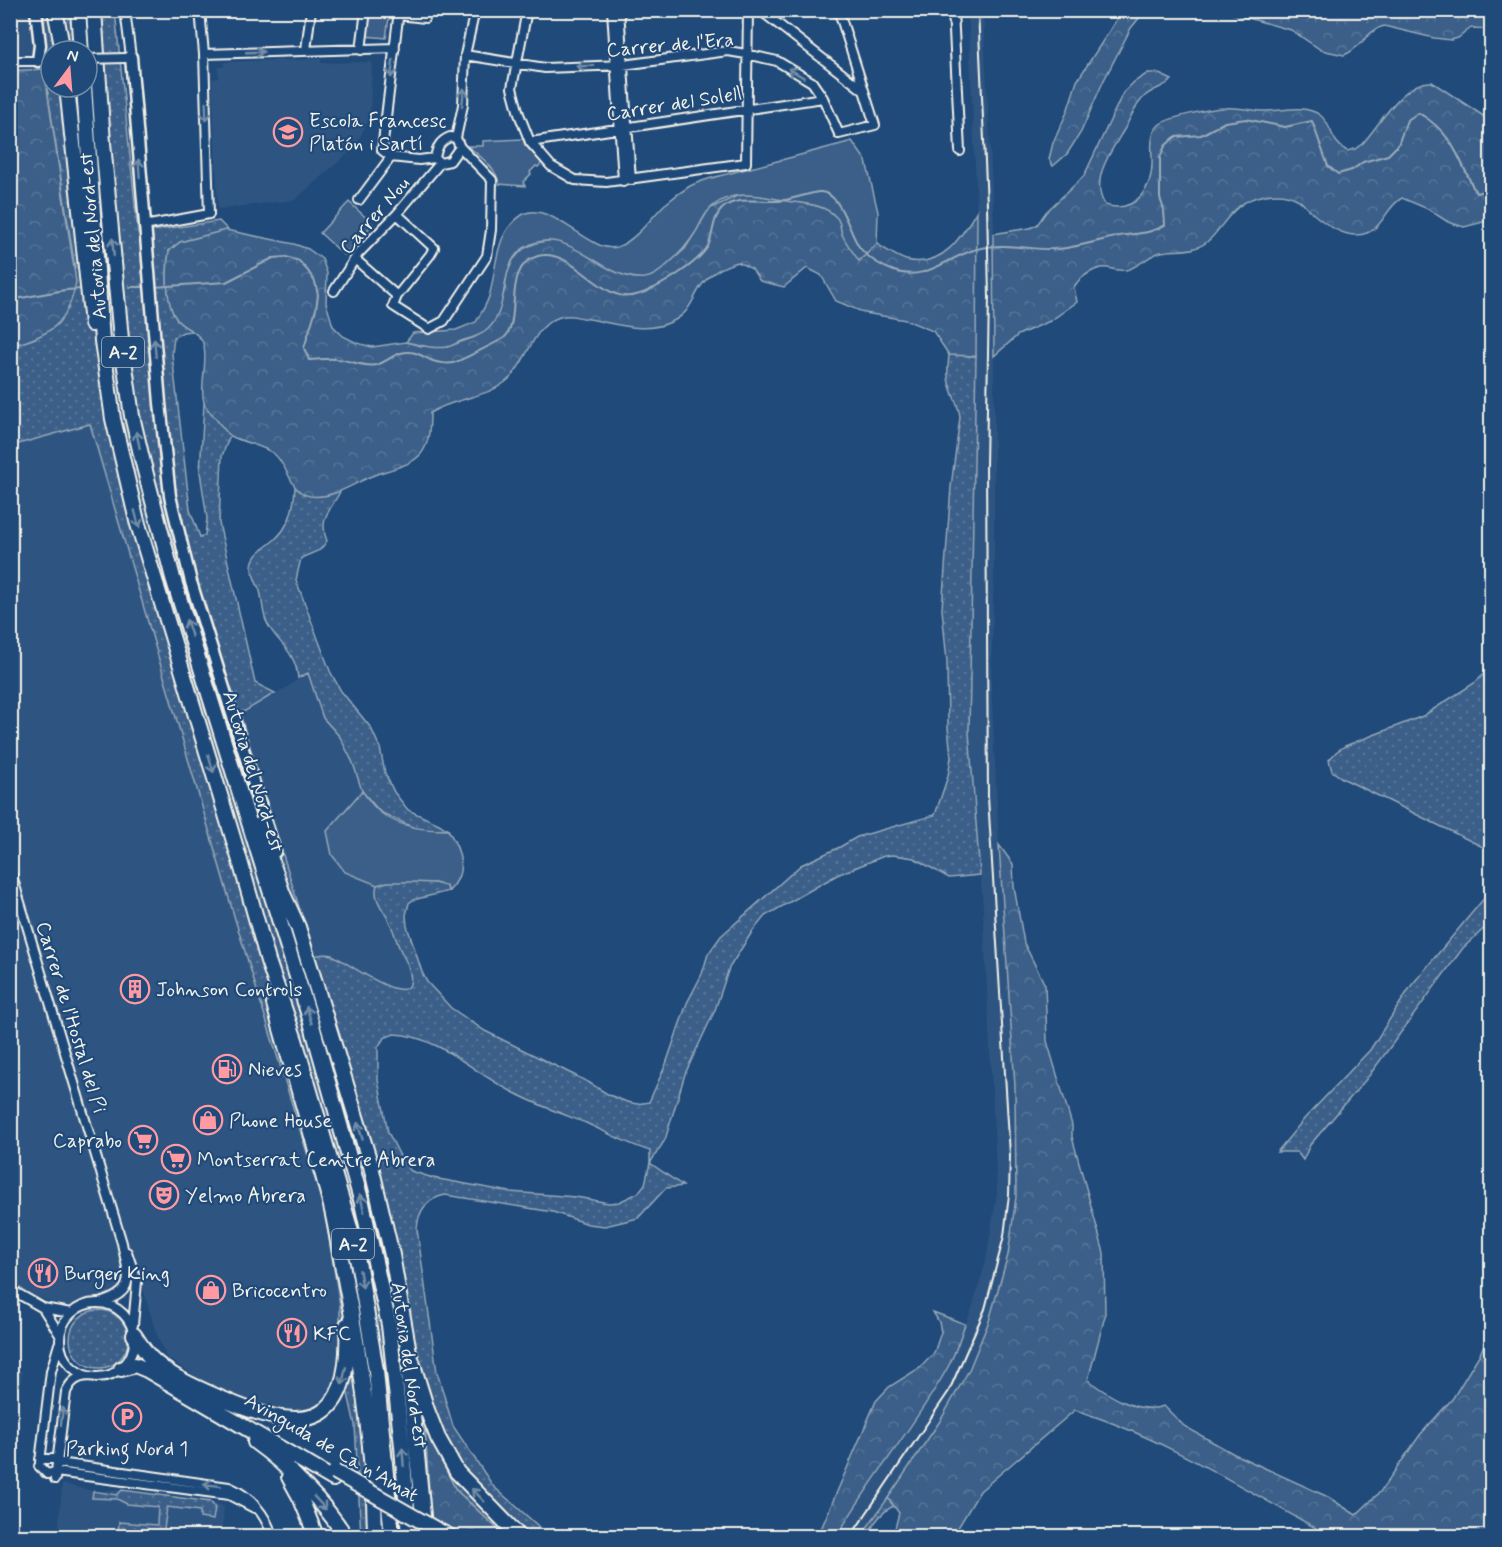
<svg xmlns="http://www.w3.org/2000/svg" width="1502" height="1547" viewBox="0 0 1502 1547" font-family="Mynerve,sans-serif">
<defs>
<pattern id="grass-dots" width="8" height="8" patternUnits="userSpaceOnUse" patternTransform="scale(1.5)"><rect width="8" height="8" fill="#3a5f88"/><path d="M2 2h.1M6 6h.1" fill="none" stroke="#577699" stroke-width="1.8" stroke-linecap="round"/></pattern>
<pattern id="forest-crowns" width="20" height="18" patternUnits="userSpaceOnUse" patternTransform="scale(1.5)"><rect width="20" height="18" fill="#3a5f88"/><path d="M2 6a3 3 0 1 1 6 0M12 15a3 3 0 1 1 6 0" fill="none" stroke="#577699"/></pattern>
</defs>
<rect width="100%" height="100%" fill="#1f4a7a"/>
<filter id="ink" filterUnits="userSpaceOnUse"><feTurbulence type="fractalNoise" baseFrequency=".0167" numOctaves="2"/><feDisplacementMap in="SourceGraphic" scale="12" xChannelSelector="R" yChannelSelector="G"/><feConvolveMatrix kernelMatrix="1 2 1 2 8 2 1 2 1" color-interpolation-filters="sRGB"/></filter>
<g filter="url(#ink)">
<!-- built -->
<path fill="#2d5581" d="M11 11H38L44 69 11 71Z
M968 11H983L994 224V574L991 682 999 845 1015 1086 1016 1197 1008 1255 989 1321 969 1370 940 1421 861 1536H837L856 1505 949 1364 972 1308 986 1261 997 1193 983 907 969 732 977 210Z
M321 59V63L372 62 370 117 355 147 295 200 218 209 212 79 219 78 218 67H224V62Z
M90 423 235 919 324 1208 340 1305V1358L331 1393 315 1408 298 1414 267 1409 229 1394 200 1379 166 1357 154 1327 140 1277 123 1282 115 1294 67 1307 36 1297 11 1282V446Z
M308 672 323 718 340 737 353 763 362 791 337 820 345 872 377 885 375 891 379 902 390 922 410 973 409 984 401 991 389 988 329 954 314 956 240 714 289 686Z
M11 1370 22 1371 11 1470 10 1370Z
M62 1484 93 1491 122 1490 212 1501 224 1507 222 1536H11L10 1531 58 1536Z"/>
<!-- grass -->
<path fill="url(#grass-dots)" stroke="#97a8b8" stroke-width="1.5" fill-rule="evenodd" d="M38 11H115L138 233 219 221 228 230 180 242 169 251C166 270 165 311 181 324 184 326 189 328 193 331L183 332 174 337 172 354 190 510 200 537 205 535 207 518 200 472 204 404 230 435 222 456 219 523 255 683 275 693 240 714 314 956C319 955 326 953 332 955 346 961 426 1022 408 966 406 960 402 955 400 949 396 941 394 931 390 923 385 911 372 899 377 885 396 877 427 880 446 886L449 891 413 900 409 903 406 915 407 926 422 972 427 982 451 1008 485 1031 588 1082 609 1095 627 1102 637 1104 649 1102 666 1064 687 1003 702 974 708 954 721 936 801 865 840 847 857 837 935 815 948 776 951 757 948 727 947 662 942 609 951 487 960 417C959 406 954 399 951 389 946 378 948 367 949 355L976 356 969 732 980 875 949 878 914 858 893 855 884 856 837 875 765 916 752 932 729 968 715 1010 685 1074 665 1140 650 1163 683 1186 666 1188 638 1218 605 1226 588 1224 553 1212 445 1195C426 1199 418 1211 417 1229L437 1372 453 1426 493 1486 536 1524 547 1536H505L456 1490 425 1430 432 1536H361L355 1425 340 1358V1305L324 1208 235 919 90 424 11 446V346L36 338 75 268 44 69ZM51 51H87V87H51ZM394 1034C438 1036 472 1071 509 1090 534 1104 560 1113 586 1123 608 1133 627 1144 650 1151V1163L645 1184 638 1193 619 1202 609 1203 576 1197 510 1192 433 1178 411 1171 403 1162 388 1132 378 1080V1047L384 1038Z
M295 487C313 498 321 497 341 490 331 510 318 518 327 541L320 550 301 558 296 580 330 671 341 691 371 728 380 748 385 773 394 792 408 810 439 824 448 830H419L380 812 362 791 353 763 340 737 323 718 308 673 298 678C295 649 279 646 267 623 262 613 263 602 260 591 257 583 251 574 252 565 254 553 265 548 273 541 290 527 294 508 295 487Z
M1491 667V851L1342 778 1332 771 1329 760 1336 752 1345 746 1423 716 1476 682Z
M1491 890V922L1463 948 1368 1077 1310 1145 1303 1160 1297 1152H1277L1305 1118 1370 1050 1411 986Z
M70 1339a29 29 0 1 1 58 0a29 29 0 1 1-58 0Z
M122 1490 211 1502 215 1508 213 1520 200 1518V1511L167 1507 163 1536H118L119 1522 157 1525 158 1507 127 1504 117 1499 92 1498 93 1491 117 1495Z
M888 1498 894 1506C880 1512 874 1524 867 1536H861Z"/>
<!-- forest -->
<path fill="url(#forest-crowns)" stroke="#97a8b8" stroke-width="1.5" d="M1309 10 1491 11V29L1471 28 1458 38 1451 40 1434 38 1384 26C1367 30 1361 49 1344 55L1321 50 1291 30 1223 11Z
M1122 11H1145L1131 28 1103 82 1081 132 1067 154 1053 166 1049 159 1053 143 1067 112 1077 81Z
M44 69 76 282C68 324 51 335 11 346V71Z
M1148 73H1157L1172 80C1164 87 1153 89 1145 96 1135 105 1131 117 1125 128 1112 150 1089 179 1105 205 1136 214 1153 188 1152 160 1152 148 1149 135 1159 125 1166 118 1213 108 1225 108 1237 107 1249 110 1261 111 1281 112 1302 103 1320 115 1333 125 1329 141 1347 151L1355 149 1362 144C1380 125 1403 80 1432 82L1491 121V220L1464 227 1448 222 1428 209 1402 198C1387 206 1383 227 1367 233 1347 241 1325 224 1310 211 1306 208 1302 201 1297 199 1288 194 1276 193 1266 195 1224 201 1222 241 1195 248 1183 252 1170 249 1158 253 1147 257 1138 267 1126 270 1120 271 1115 270 1108 268 1096 266 1080 277 1074 287L1077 302 1050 321 1018 335 994 356 993 234 1030 228 1037 225 1046 212 1084 176 1123 93 1134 82Z
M753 194 813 205 827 209 839 219 842 234 859 260 877 244C885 249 896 257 906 260 943 269 962 236 977 210L976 356 949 355 933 331 906 320 865 313 836 301 821 275 807 268 784 287 760 281 752 269 738 262C723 266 710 273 701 286 692 300 689 314 673 321 644 336 612 322 583 318 577 317 571 315 565 316 533 320 529 361 509 379 487 399 454 397 430 413 430 454 422 461 383 472 360 478 336 500 310 496 289 492 289 465 273 453 261 445 244 443 231 436 225 432 220 424 216 419 213 415 207 409 205 405 198 389 210 357 202 341 197 331 185 329 178 321 165 306 166 270 169 251L180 242 226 230 294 244 308 249 322 259 327 273 326 303 333 326 343 336 357 343 372 347 406 342 421 346 447 347 475 337 496 317 505 289 507 274 513 260 523 249 536 243 552 240 567 243 649 277 662 269 685 249 709 209 737 196Z
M999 845 1013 864 1014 887 1024 943 1045 985 1047 1041 1072 1125V1137L1104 1253 1105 1316 1088 1380C1108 1395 1138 1415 1164 1406L1184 1426 1234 1454 1328 1497 1356 1515 1380 1492 1420 1435 1453 1398 1481 1352 1491 1325V1536H1326L1323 1532C1244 1489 1160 1436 1075 1410L980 1491 953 1536H893L899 1513 888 1498 940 1421 969 1370 989 1321 1008 1255 1016 1197 1015 1086Z
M933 1312 965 1324C960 1338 955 1354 948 1367 915 1426 871 1478 837 1536H818L876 1401 889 1387 921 1367 934 1353 941 1332 939 1322Z
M425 1428 456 1490 505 1536H432Z"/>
<!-- green -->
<path fill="#3a5f88" stroke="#97a8b8" stroke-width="1.5" d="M369 11H390L386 38 365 36Z
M523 139 525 145 542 163 538 167 536 166 530 172 531 174 523 182 525 186 499 184C498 169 479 156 468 146H483V141Z
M852 141 866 161 878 212 877 244 859 261C853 252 846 244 842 234 840 228 841 222 836 217 823 203 803 204 786 201 761 195 729 188 709 210 704 215 700 224 697 230 689 243 680 254 668 264 662 270 654 277 645 278 601 282 568 220 524 248 497 265 511 308 488 329 482 335 472 338 464 340 458 342 452 346 447 347 434 349 419 345 406 342L413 333 456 330 476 322C481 313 488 303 490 293 497 266 495 232 522 215 550 198 591 255 617 247 635 241 651 218 664 205 671 199 682 191 690 186 705 178 725 175 742 170 779 161 815 151 852 141Z
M349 202 373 224 344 255 320 233Z
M362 791C368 798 373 807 381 813 401 828 424 830 448 830 461 851 468 872 449 891L446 886 435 883 411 882H387L377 885 345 872 332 855 327 831Z"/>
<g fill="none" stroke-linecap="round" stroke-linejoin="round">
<!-- stream -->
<path stroke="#9cacbb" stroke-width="2" d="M130 287H148
M154 287 226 282 273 258 286 257 299 261 308 271 315 282 318 295 316 309 304 348 309 360C318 360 327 358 335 359 348 359 364 368 376 365 388 362 396 351 409 352 418 352 425 358 433 361 438 363 448 364 453 363 458 362 501 340 504 338 523 321 501 266 538 256 574 247 601 305 636 295 656 290 699 263 708 246 714 234 712 217 723 208 736 196 762 202 778 201 792 200 805 194 819 192 841 190 849 234 860 248 868 258 882 267 894 271 927 283 950 254 981 248 1007 242 1034 251 1059 249 1078 247 1097 241 1115 237 1132 233 1149 235 1165 225L1164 210 1160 198V158L1165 146 1175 137 1201 135 1225 122 1246 119 1285 127 1312 121 1328 166 1338 174 1352 170 1363 162 1388 155 1398 145 1407 120 1419 113C1454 134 1459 160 1476 193L1492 189
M10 300 65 290 82 289"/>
<!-- street casing -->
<g stroke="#f4f1e8" stroke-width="12">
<path id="street" d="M125 10 131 57 126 58
M527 10 512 88 519 114 530 142 551 166 575 180 606 182 746 163 748 10
M612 10 623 181
M619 10 631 180
M760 10 863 90
M953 10 960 151
M399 15 425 18 426 10
M306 50 311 10
M361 50 366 10
M204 54 395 48
M465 55 545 68 623 65 728 51 746 54 777 61 812 82 823 98 839 134 875 125 840 15 834 10
M10 61H51
M450 137 456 138 460 147 450 161 440 163 435 158C437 147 440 141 450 137Z
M456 138 463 105 465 55 475 10
M530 142 823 98
M391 157 382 150 399 10
M391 157 419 160 435 158
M359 200 391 157
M397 214 434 248 430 255 397 296 393 306 429 329 444 321 487 256 491 230 492 180 460 147
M144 226 209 214 204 54 200 10
M355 259 397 296
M334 291 358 254 397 214 440 163
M10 869 122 1243C128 1275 138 1292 99 1303
M127 1252 137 1282 133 1325
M10 1289 43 1308 71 1313
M60 1340a37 37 0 1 1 74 0a37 37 0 1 1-74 0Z
M43 1308 60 1335
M40 1459H53L66 1464 229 1487C250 1496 266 1514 272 1536
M40 1462 51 1371 59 1344
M39 1466 47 1474 56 1472 229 1495 254 1508
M55 1479 66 1392C71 1381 77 1377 88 1376"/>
</g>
<!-- secondary casing -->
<g stroke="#f4f1e8" stroke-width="15">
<path id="secondary" d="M36 10 40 45 38 61
M131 57 160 403 170 496 191 582 275 852"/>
</g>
<!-- highway casing -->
<g stroke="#f4f1e8" stroke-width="18">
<path id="highway" d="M55 10 63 51
M78 10 81 51
M94 10 103 143 121 339 132 416 144 467 173 578 311 1022 362 1203 389 1325 402 1446 409 1536
M67 87 92 324
M84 87 102 341 113 419 137 521 240 861 268 961 295 1040 350 1228 359 1267 376 1371 392 1536
M259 825 283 894 298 927 371 1166 392 1255 409 1352 427 1410 438 1438 457 1472 519 1536
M274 1004C292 1070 313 1135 330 1202 336 1225 339 1250 344 1274 361 1360 374 1448 375 1536
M134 1335C139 1342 144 1351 150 1357 169 1377 200 1389 225 1400 308 1436 352 1426 347 1325
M121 1369 135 1365 147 1370 333 1479
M409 1375 425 1536
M255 1442C286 1464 326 1504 345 1536
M289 1477 301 1499 316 1536
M437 1530 449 1536"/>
</g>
<!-- street -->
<use href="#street" stroke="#1f4a7a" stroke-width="8"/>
<!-- secondary -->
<use href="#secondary" stroke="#1f4a7a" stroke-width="10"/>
<!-- highway -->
<use href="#highway" stroke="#1f4a7a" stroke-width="14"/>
<!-- rail -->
<path stroke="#f4f1e8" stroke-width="2" d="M851 1536 949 1391 985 1309 1004 1236 1009 1195 1010 1155 988 797 986 465 989 297 987 205 978 10"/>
<!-- street-bridge casing -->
<g stroke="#f4f1e8" stroke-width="12" stroke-linecap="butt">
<path id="street-bridge" d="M87 59 125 58"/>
</g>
<!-- highway-bridge casing -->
<g stroke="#f4f1e8" stroke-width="18" stroke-linecap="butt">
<path id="highway-bridge" d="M335 1472 437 1530"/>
</g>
<!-- street-bridge -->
<use href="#street-bridge" stroke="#1f4a7a" stroke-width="8"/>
<!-- highway-bridge -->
<use href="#highway-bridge" stroke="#1f4a7a" stroke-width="14"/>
</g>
<!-- one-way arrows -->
<defs><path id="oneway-shaft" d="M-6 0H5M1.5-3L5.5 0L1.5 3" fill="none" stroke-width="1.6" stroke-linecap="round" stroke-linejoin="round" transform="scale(1.5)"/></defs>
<g stroke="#748da6">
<use href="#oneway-shaft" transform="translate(255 52) rotate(-2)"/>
<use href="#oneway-shaft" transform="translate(585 66) rotate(178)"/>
<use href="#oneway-shaft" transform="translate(392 69) rotate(97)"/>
<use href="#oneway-shaft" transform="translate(796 73) rotate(-149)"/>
<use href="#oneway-shaft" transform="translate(463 97) rotate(-84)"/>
<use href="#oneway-shaft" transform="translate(206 112) rotate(88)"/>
<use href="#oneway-shaft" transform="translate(139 168) rotate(-94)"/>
<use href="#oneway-shaft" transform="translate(113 247) rotate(-95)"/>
<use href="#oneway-shaft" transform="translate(155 348) rotate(-95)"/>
<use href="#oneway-shaft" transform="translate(138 440) rotate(-102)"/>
<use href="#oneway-shaft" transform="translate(137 519) rotate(75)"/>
<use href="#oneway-shaft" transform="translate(189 628) rotate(-108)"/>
<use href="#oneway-shaft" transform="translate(211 764) rotate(73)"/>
<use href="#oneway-shaft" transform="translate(309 1015) rotate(-107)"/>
<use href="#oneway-shaft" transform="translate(360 1131) rotate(-107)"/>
<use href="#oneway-shaft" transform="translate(362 1203) rotate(-104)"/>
<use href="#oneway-shaft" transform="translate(361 1279) rotate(80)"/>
<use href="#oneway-shaft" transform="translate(344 1376) rotate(101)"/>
<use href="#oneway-shaft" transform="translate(62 1416) rotate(-83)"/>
<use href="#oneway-shaft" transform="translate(403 1457) rotate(-94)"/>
<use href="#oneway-shaft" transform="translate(212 1485) rotate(-173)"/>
<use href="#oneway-shaft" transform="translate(478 1495) rotate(-134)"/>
<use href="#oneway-shaft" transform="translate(320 1503) rotate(47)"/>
</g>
</g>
<!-- icons -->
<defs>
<g id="school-ring" transform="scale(1.5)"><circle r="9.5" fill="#1f4a7a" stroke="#ff9aa2" stroke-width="1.5"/><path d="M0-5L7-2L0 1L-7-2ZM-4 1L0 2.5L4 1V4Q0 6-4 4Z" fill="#ff9aa2"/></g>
<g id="building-ring" transform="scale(1.5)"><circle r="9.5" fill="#1f4a7a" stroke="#ff9aa2" stroke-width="1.5"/><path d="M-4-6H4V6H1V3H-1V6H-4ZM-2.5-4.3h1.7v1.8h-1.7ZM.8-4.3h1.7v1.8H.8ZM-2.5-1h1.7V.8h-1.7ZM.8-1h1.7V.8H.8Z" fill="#ff9aa2"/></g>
<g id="fuel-ring" transform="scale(1.5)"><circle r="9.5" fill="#1f4a7a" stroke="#ff9aa2" stroke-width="1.5"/><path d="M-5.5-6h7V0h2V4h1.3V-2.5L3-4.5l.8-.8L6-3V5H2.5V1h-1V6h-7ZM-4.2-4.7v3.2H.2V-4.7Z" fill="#ff9aa2"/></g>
<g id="shop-ring" transform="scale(1.5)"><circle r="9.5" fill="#1f4a7a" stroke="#ff9aa2" stroke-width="1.5"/><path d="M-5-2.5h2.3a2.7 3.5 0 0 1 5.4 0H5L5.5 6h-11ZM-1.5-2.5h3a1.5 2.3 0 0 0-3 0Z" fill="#ff9aa2"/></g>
<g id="supermarket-ring" transform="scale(1.5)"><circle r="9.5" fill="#1f4a7a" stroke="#ff9aa2" stroke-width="1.5"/><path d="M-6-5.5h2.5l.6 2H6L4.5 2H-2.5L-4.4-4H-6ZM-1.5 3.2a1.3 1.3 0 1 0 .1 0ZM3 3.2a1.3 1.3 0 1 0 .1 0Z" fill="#ff9aa2"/></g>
<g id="theatre-ring" transform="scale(1.5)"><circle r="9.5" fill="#1f4a7a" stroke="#ff9aa2" stroke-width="1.5"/><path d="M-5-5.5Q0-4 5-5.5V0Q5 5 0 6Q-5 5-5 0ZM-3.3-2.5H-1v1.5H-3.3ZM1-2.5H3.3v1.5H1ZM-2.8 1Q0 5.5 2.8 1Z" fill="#ff9aa2"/></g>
<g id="restaurant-ring" transform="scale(1.5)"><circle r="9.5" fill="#1f4a7a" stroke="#ff9aa2" stroke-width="1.5"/><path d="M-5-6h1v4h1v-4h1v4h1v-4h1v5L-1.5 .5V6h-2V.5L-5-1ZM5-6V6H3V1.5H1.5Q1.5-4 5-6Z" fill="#ff9aa2"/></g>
<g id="parking-ring" transform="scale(1.5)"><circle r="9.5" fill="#1f4a7a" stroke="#ff9aa2" stroke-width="1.5"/><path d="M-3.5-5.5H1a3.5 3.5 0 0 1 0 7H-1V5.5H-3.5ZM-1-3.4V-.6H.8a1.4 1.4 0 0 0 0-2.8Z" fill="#ff9aa2"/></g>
</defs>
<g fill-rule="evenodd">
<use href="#school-ring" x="288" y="132"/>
<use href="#building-ring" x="135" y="989"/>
<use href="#fuel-ring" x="227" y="1069"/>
<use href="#shop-ring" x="208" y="1120"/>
<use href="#supermarket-ring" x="143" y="1140"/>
<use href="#supermarket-ring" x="176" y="1159"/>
<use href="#theatre-ring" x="164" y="1195"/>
<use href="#restaurant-ring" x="43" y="1273"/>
<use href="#shop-ring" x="211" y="1290"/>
<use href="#restaurant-ring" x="292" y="1333"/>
<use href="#parking-ring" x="127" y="1417"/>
</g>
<g text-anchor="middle" stroke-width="4.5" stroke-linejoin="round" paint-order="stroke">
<!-- shield labels -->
<g fill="#1f4a7a" stroke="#b4bfc7" stroke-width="1.5">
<rect x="102" y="337" width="42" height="30" rx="4.5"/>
<rect x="332" y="1229" width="42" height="30" rx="4.5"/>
</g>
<g font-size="18" font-weight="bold" fill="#f4f1e8">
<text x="123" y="358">A-2</text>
<text x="353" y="1250">A-2</text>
</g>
<!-- street labels -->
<g font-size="20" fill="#f4f1e8" stroke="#1f4a7a">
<text transform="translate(670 44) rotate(-5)" y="7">Carrer de l'Era</text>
<text transform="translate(674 103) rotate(-9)" y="7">Carrer del Solell</text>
<text transform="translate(374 215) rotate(-49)" y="7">Carrer Nou</text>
<text transform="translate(92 236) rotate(-95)" y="7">Autovia del Nord-est</text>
<text transform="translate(254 771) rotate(73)" y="7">Autovia del Nord-est</text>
<text transform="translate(72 1017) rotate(73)" y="7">Carrer de l'Hostal del Pi</text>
<text transform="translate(410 1365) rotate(82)" y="7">Autovia del Nord-est</text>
<text transform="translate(332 1447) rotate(30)" y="7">Avinguda de Ca n'Amat</text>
</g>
<!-- poi labels -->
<g font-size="20" fill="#f4f1e8" stroke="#1f4a7a" text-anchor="start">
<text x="309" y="127">Escola Francesc<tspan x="309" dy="23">Platón i Sartí</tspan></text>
<text x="156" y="996">Johnson Controls</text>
<text x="248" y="1076">Nieves</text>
<text x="229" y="1127">Phone House</text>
<text x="122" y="1147" text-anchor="end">Caprabo</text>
<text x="197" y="1166">Montserrat Centre Abrera</text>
<text x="185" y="1202">Yelmo Abrera</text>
<text x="64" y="1280">Burger King</text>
<text x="232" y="1297">Bricocentro</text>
<text x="313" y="1340">KFC</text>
<text x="127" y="1455" text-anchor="middle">Parking Nord 1</text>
</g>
</g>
<!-- margin -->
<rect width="1502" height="1547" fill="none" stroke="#1f4a7a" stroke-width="36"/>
<rect x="18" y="18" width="1466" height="1511" fill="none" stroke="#f4f1e8" stroke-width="2" filter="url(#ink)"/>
<!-- north arrow -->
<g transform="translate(69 69) rotate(16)"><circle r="28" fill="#1f4a7a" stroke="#748da6" stroke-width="1.5"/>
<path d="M0-4.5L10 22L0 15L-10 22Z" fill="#ff9aa2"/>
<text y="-9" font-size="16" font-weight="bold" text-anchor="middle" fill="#f4f1e8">N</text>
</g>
</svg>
